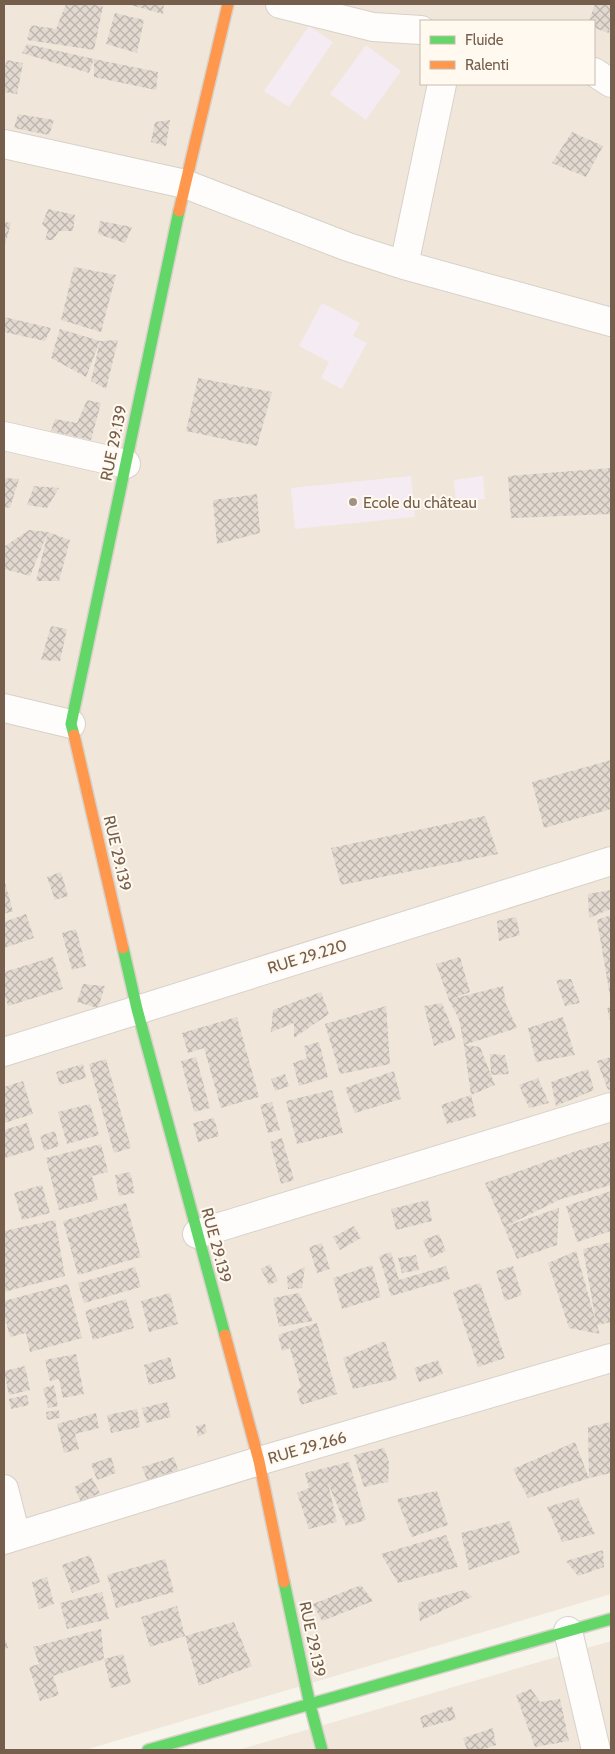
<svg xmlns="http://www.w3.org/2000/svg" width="615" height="1754" viewBox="0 0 615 1754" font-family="Cabin,sans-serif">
<defs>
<pattern id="building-cross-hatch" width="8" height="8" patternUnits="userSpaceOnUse" patternTransform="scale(1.25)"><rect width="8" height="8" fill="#e2dad1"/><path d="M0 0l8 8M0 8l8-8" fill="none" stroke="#bcb4ac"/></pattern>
</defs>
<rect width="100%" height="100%" fill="#f7f4ec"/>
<!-- residential -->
<path fill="#f0e7da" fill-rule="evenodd" d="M4 4H611V1594L85 1750H4ZM421 21H594V84H421Z
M611 1641V1750H238Z"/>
<!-- education -->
<path fill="#f5ebf3" d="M309 26 333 42 289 107 264 91Z
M366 45 401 71 366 120 330 94Z
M322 303 360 323 353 336 367 343 342 389 321 378 329 362 299 346Z
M411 476 415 517 295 529 291 488Z
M483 476 485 499 456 502 454 480Z"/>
<!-- building -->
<path fill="url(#building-cross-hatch)" d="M66 4H86L103 6 94 50 27 40 31 25 56 29Z
M127 4H164L163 14Z
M595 4H611V21L609 33 594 28V21H589Z
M115 13 144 20 137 53 106 44Z
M27 44 94 59 89 73 22 53Z
M94 59 158 72 156 90 94 77Z
M7 60 23 63 17 94 4 92V69Z
M18 114 54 120 49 135 14 128Z
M170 120 166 146 151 142 155 122Z
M572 132 603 146 586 177 552 163Z
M48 209 75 215 73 231H59L53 240H45L48 230 42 224Z
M100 221 132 227 125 243 98 234Z
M4 222 11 223 4 249Z
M74 267 116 275 101 332 61 320Z
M4 317 51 328 45 341 4 332Z
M60 329 100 341 86 377 51 358Z
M118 340 106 389 91 381 100 341Z
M198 378 272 392 257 446 186 431Z
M87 400 101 403 91 440 51 431 55 419 77 423Z
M611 468V514L511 518 508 476Z
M4 478 19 479 10 508 4 507Z
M34 486 59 488 47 508 27 505Z
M257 494 260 533 217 544 213 500Z
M29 530 48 532 30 576 4 569 5 546Z
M48 532 70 540 59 581H36Z
M51 626 67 629 60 661 41 660Z
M611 760V809L544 828 532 782Z
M485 816 498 854 341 885 331 848Z
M61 872 68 896 55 900 47 877Z
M4 879 13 911 4 914Z
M611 890V909L589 918 588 894Z
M26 914 34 938 4 948V922Z
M611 915V996H610L597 920Z
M516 917 520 935 499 941 497 921Z
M76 929 86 966 72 970 62 933Z
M53 957 63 989 8 1006 4 992V972Z
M460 957 470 992 452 999 503 986 506 1004 517 1028 464 1045 480 1047 495 1085 471 1095 464 1045 459 1019 449 1000 436 964Z
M571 979 580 1003 565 1006 556 980Z
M83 984 105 986 98 1008 77 1002Z
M321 992 329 1014 294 1038V1023L271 1032 273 1010Z
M442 1003 456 1038 434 1046 424 1006Z
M386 1006 390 1064 340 1074 325 1024Z
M611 1007V1025L607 1008Z
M237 1017 259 1097 221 1108 204 1048 188 1053 182 1033Z
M563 1017 575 1055 536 1062 528 1028Z
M319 1042 328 1077 299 1086 293 1063 307 1058 304 1046Z
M490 1054 505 1055 509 1074 491 1075Z
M196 1057 210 1108 194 1112 181 1061Z
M611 1057V1089L608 1090 597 1061Z
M106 1059 131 1148 114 1153 89 1064Z
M83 1064 86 1078 60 1085 56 1072Z
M588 1069 594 1090 556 1106 551 1082Z
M394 1071 401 1099 355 1113 345 1088Z
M285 1074 289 1086 275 1091 271 1079Z
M538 1078 549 1103 529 1108 519 1085Z
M23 1081 33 1114 4 1123V1087Z
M332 1090 343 1133 297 1144 286 1101Z
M471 1095 476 1116 447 1124 441 1105Z
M272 1102 280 1130 268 1133 260 1105Z
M90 1104 99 1135 67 1144 58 1112Z
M214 1118 219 1136 198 1142 193 1123Z
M27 1123 35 1149 5 1158 4 1152V1130Z
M55 1131 59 1146 44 1151 40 1136Z
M282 1138 294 1180 281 1184 270 1142Z
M611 1141V1185L561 1199 504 1227 485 1183 573 1152Z
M101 1144 108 1172 92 1176 98 1200 59 1210 46 1158Z
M130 1172 135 1193 119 1196 115 1175Z
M42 1185 50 1213 22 1220 14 1193Z
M611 1191V1231L577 1242 566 1206Z
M428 1200 432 1221 396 1230 391 1209Z
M126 1203 141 1257 78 1275 63 1221Z
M559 1208 557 1245 517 1259 504 1227Z
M55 1220 65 1276 4 1292V1231Z
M354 1226 361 1238 340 1250 333 1237Z
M439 1234 446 1251 430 1258 423 1240Z
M611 1242V1322L597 1325 600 1334 569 1328 548 1263 576 1251 596 1322 583 1249Z
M322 1243 330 1269 317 1273 309 1247Z
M391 1252 399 1280 446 1266 450 1279 391 1296 379 1256Z
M416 1255 419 1270 402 1273 398 1258Z
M270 1264 278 1281 269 1285 261 1269Z
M372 1265 381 1297 342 1309 333 1278Z
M513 1266 522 1295 505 1301 496 1271Z
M135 1267 141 1287 84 1303 78 1283Z
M305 1267 302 1288 288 1289 287 1276Z
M480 1283 505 1358 478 1367 453 1292Z
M68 1284 82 1338 30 1352 26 1333 10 1337 4 1314V1301Z
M170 1293 178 1324 149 1332 141 1301Z
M299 1293 313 1321 279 1327 273 1298Z
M126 1299 134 1328 93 1340 85 1311Z
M317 1323 337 1394 301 1405 297 1391 301 1387 290 1348 282 1351 278 1335Z
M385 1341 397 1379 353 1389 343 1358Z
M76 1354 84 1394 63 1398 59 1379 50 1381 45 1360Z
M170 1357 176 1378 149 1385 144 1365Z
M438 1360 443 1374 419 1382 414 1368Z
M25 1366 30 1390 9 1395 4 1371Z
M54 1385 58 1406 48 1408 43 1388Z
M27 1395 29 1405 11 1409 9 1399Z
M167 1402 171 1417 146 1423 142 1408Z
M137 1409 140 1427 111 1433 107 1415Z
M59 1410 60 1418 47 1420 46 1412Z
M96 1413 99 1428 75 1434 79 1449 64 1453 57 1424Z
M611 1422V1473L589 1478 588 1427Z
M205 1424 207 1432 198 1437 196 1426Z
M575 1442 589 1478 528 1498 513 1469Z
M384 1448 389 1462 388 1482 364 1487 354 1455Z
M111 1457 116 1473 97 1480 91 1464Z
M174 1457 178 1470 147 1480 142 1467Z
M349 1462 366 1520 346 1526 328 1483 337 1522 309 1529 297 1493 309 1488 305 1473Z
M92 1478 100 1493 81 1502 74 1487Z
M437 1491 448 1525 412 1537 397 1499Z
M578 1498 595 1534 562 1542 547 1507Z
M510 1521 520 1553 469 1570 461 1533Z
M446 1535 458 1567 398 1583 381 1554Z
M603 1550 604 1567 578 1576 566 1561Z
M90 1555 100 1582 72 1593 62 1565Z
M165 1559 174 1592 116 1608 107 1575Z
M47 1577 54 1604 39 1609 32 1582Z
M361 1585 373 1601 322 1621 313 1604Z
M464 1590 472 1597 420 1621 418 1603Z
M102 1592 109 1619 67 1629 60 1603Z
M177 1606 185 1636 150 1647 141 1617Z
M234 1622 252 1666 199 1686 185 1636Z
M101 1629 104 1659 53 1676 59 1695 40 1701 29 1667 39 1664 33 1647Z
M4 1635 8 1648 4 1649Z
M123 1654 131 1683 111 1688 104 1659Z
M531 1689 540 1702 560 1699 569 1741 535 1747 516 1695Z
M452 1706 456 1719 423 1728 420 1717Z
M493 1728 496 1745 484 1749 485 1750H467L463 1738Z"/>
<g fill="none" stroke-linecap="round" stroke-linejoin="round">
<!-- street casing -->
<g stroke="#d7d1ca" stroke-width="30">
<path id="street" d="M280 4 373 27 421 30
M594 72 611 83
M4 144 185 184 348 247 404 265 611 322
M404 265 442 84
M4 436 126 464
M4 708 71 724
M4 1052 611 861
M197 1234 611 1107
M4 1489 16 1536
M4 1540 259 1461 611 1358
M568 1631 596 1750"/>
</g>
<!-- fast casing -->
<g stroke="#d8d1ca" stroke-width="14">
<path id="fast" d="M74 735 71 724 179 211
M123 948 137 1009 225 1335
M284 1582 310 1705 322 1750
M148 1750 611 1619"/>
</g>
<!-- slow casing -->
<g stroke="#d8d1ca" stroke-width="14">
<path id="slow" d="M179 211 228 4
M74 735 123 948
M225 1335 259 1461 284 1582"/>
</g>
<!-- street -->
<use href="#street" stroke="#fefdfc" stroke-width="28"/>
<!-- fast -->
<use href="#fast" stroke="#63d668" stroke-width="11"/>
<!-- slow -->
<use href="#slow" stroke="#ff974d" stroke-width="11"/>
</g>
<!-- markers -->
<circle fill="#a39284" stroke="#fff9ef" stroke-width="2" cx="353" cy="502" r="5"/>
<g text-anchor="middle" stroke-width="4" stroke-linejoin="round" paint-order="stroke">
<!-- street labels -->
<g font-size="16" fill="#765e4c" stroke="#fff9ef">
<text transform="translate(113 443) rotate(-78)" y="6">RUE 29.139</text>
<text transform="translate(118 853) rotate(77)" y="6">RUE 29.139</text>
<text transform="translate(307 956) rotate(-17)" y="6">RUE 29.220</text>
<text transform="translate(217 1245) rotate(75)" y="6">RUE 29.139</text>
<text transform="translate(307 1447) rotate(-16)" y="6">RUE 29.266</text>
<text transform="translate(313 1639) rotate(78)" y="6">RUE 29.139</text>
</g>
<!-- poi labels -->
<g font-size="16" fill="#765e4c" stroke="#fff9ef" text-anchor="start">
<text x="363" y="508">Ecole du château</text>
</g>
</g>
<!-- border -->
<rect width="615" height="1754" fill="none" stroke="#765e4c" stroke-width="10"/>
<!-- legend -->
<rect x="420" y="20" width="175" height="65" fill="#fff9ef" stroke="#c8bbae"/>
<rect x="430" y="36" width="25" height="8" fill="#63d668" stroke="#c8bbae"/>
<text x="465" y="45" font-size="15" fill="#765e4c">Fluide</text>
<rect x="430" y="61" width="25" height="8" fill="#ff974d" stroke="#c8bbae"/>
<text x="465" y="70" font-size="15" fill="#765e4c">Ralenti</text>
</svg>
